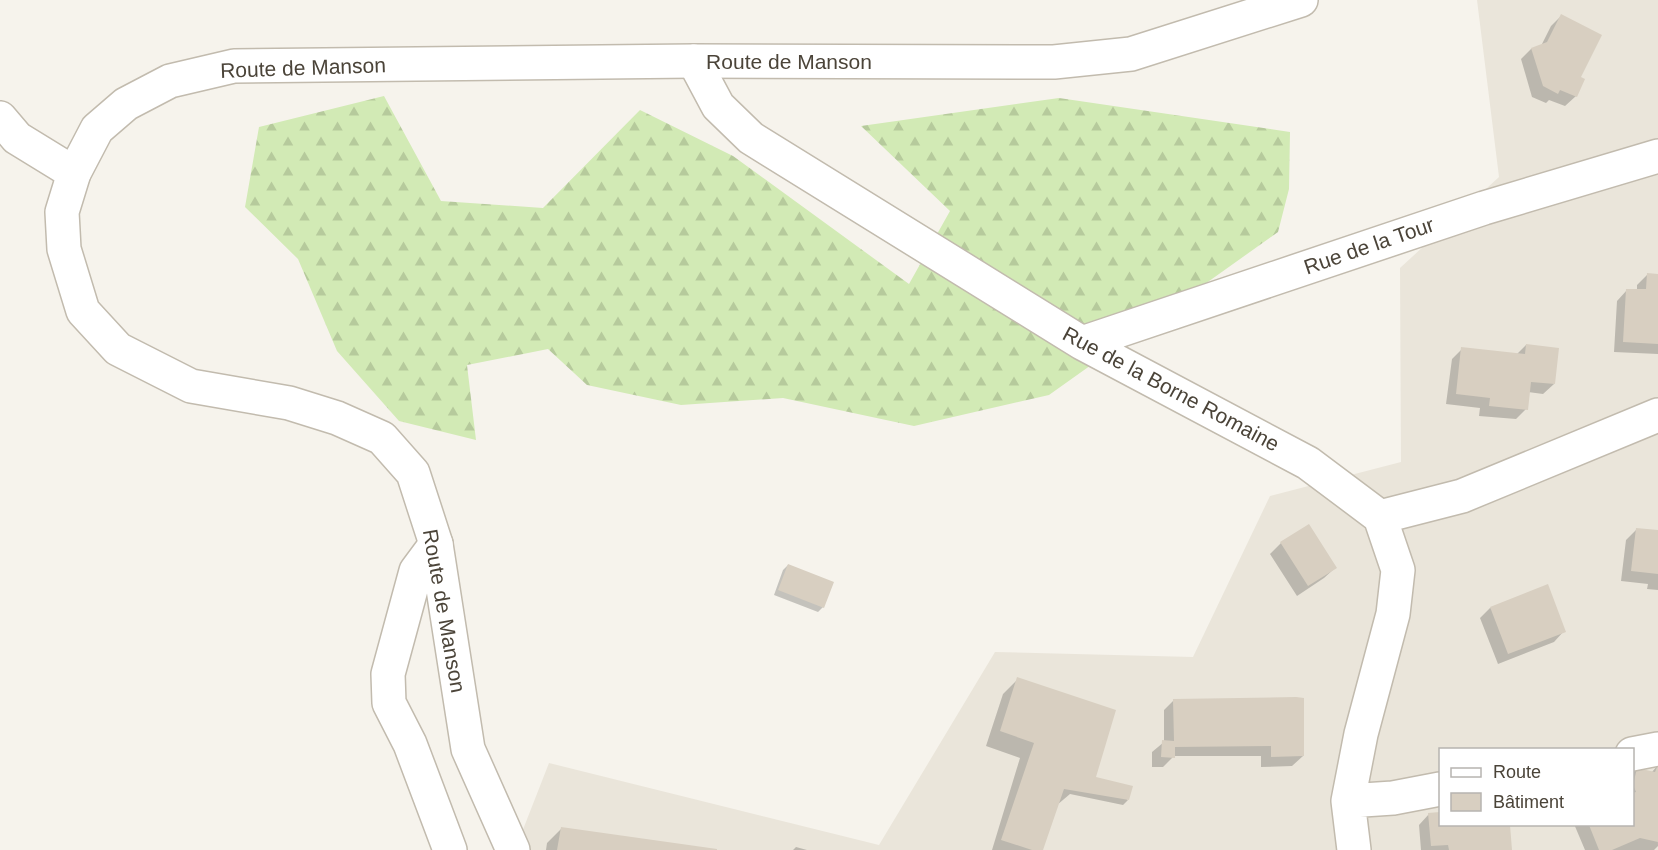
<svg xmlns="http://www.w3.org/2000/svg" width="1658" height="850" viewBox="0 0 1658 850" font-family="Helvetica,sans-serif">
<defs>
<pattern id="forest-firs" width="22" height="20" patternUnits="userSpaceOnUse" patternTransform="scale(1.5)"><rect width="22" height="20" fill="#d2eab5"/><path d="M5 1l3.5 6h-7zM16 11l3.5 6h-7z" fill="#b6ca9c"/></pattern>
</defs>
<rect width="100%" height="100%" fill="#f6f3ec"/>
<!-- residential -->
<path fill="#eae5da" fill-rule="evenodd" d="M1477 0H1658V850H515L549 763 879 845 995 652 1193 657 1270 496 1401 462 1400 268 1499 177ZM1440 750H1632V824H1440Z"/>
<!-- forest -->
<path fill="url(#forest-firs)" d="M384 96 441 201 543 208 640 110 733 156 909 284 950 211 861 126 1059 98 1290 132 1289 189 1278 232 1049 395 914 426 783 398 681 405 587 385 548 349 467 365 476 440 399 421 337 351 298 259 245 207 259 127Z"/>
<!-- shadow -->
<path fill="#0003" d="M1561 16 1579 77 1576 96 1565 106 1549 100 1546 103 1532 97 1521 59 1531 49 1541 46 1551 26Z
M1647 275H1658V354L1614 352 1617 301 1627 290H1637V285Z
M1526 345 1554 384 1543 394 1528 392 1526 409 1516 419 1479 416 1480 408 1446 404 1452 359 1462 349 1517 354Z
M1308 526 1335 568 1324 578 1297 596 1270 554 1281 543Z
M1636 530 1658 532V590L1647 589 1648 584 1621 581 1626 540Z
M788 565 823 607 818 612 774 595 783 570Z
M1490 608 1564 631 1554 642 1498 664 1480 618Z
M1018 679 1094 778 1128 800 1123 805 1070 794 1057 805 1041 850H992L1020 758 986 746 1003 694Z
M1174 700 1303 756 1292 766 1261 767V756H1174L1163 767H1152V752L1164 742V710Z
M1657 766 1658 846 1654 850H1585L1574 824H1632V774L1637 769 1652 772Z
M1440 813V824H1508L1511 850H1421L1419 825 1429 814Z
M562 828 716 850H546L547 843Z
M796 847 807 850H793Z"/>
<!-- building -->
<path fill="#d8cfc1" d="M1561 14 1602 35 1581 77 1585 79 1577 97 1560 90 1558 94 1543 86 1531 48 1547 42Z
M1647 273 1658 274V344L1623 342 1626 289H1646Z
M1526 344 1559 348 1555 384 1531 382 1528 410 1489 406 1490 398 1456 394 1461 347 1525 354Z
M1309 524 1337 568 1308 586 1280 542Z
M1636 528 1658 530V574L1631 571Z
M788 564 834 582 824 608 778 590Z
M1548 584 1566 632 1508 654 1490 607Z
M1017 677 1116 710 1096 777 1133 786 1129 800 1064 789 1043 850H1032L1001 840 1034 743 1000 731Z
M1296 697 1304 698V756L1271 757V746L1175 747V758L1161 757 1162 740 1174 741 1173 699Z
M1658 765V842L1640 838 1612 850H1599L1589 825H1632V793L1636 792 1633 785 1637 768 1655 772Z
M1440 812V825H1510L1512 850H1449L1448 845 1431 846 1428 813Z
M561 827 717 849V850H557Z"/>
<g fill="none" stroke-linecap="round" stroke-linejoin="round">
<!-- minor casing -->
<g stroke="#c2bbae" stroke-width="36">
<path id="minor" d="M694 61 718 106 751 138 1082 343 1308 463 1380 517 1398 570 1393 614 1361 734 1348 801 1354 850
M0 118 17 138 74 173
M1082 343 1484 208 1658 156
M1380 517 1462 496 1658 415
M436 544 416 571 388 674 389 703 410 744 450 850
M1632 754 1658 749
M1348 801 1393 798 1440 789"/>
</g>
<!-- tertiary casing -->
<g stroke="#c2bbae" stroke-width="36">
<path id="tertiary" d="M513 850 468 749 436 544 413 473 382 438 337 418 289 403 191 386 118 349 83 311 64 249 62 212 74 173 97 129 126 104 170 81 234 66 694 61 1054 62 1131 54 1301 0"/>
</g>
<!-- minor -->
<use href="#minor" stroke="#fff" stroke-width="33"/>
<!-- tertiary -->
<use href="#tertiary" stroke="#fff" stroke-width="33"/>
</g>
<g text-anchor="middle" stroke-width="4.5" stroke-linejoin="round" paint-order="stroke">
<!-- street labels -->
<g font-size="21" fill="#4b4439" stroke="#fff">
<text x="789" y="69">Route de Manson</text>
<text transform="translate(303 68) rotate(-2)" y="7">Route de Manson</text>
<text transform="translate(1369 246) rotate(-19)" y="7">Rue de la Tour</text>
<text transform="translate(1171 389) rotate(28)" y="7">Rue de la Borne Romaine</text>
<text transform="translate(444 611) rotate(80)" y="7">Route de Manson</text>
</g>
</g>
<!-- legend -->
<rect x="1439" y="748" width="195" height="78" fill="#ffffff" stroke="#b7b4b0" stroke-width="1.5"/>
<rect x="1451" y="768" width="30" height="9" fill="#ffffff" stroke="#b7b4b0" stroke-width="1.5"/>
<text x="1493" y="778" font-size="18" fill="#4b4439">Route</text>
<rect x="1451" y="793" width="30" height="18" fill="#d8cfc1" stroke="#b7b4b0" stroke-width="1.5"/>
<text x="1493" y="808" font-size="18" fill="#4b4439">Bâtiment</text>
</svg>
